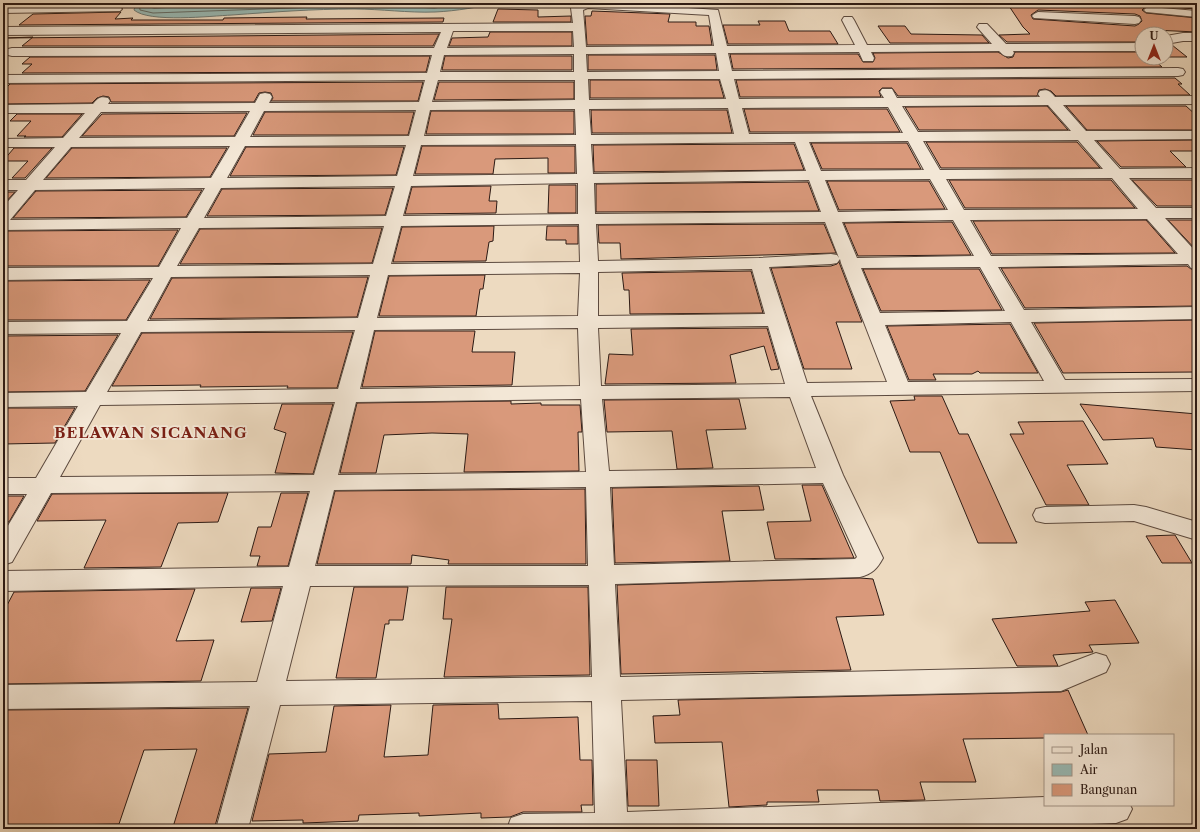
<svg xmlns="http://www.w3.org/2000/svg" width="1200" height="832" viewBox="0 0 1200 832" font-family="'Libre Caslon Text',serif">
<rect width="100%" height="100%" fill="#eddac0"/>
<filter id="stains"><feTurbulence type="fractalNoise" baseFrequency=".005" numOctaves="4"/><feColorMatrix values="0 0 0 0 .2 0 0 0 0 .09 0 0 0 0 .02 0 0 0 .5 -.17"/></filter>
<radialGradient id="worn" r=".72"><stop offset=".6" stop-color="#630" stop-opacity="0"/><stop offset="1" stop-color="#630" stop-opacity=".3"/></radialGradient>
<!-- water -->
<path fill="#99bab5" stroke="#6d7a75" d="M136 3H498C478 7 457 11 435 12 408 13 381 9 354 9 313 9 273 12 232 15 211 16 149 23 134 10Z"/>
<g fill="none" stroke-linecap="round" stroke-linejoin="round">
<!-- shore -->
<path stroke="#626a64" stroke-width="1" d="M139 3 140 10 153 13 375 5 434 8 477 3
M144 3 145 6 154 8 278 3"/>
</g>
<!-- building -->
<path fill="#d9997b" stroke="#2c1a14" fill-rule="evenodd" d="M1007 3H1167L1197 5V9L1150 6 1145 7 1142 10 1146 13 1197 18V32L1153 30 1158 34H1142V42H1007L999 35 1030 34 1023 27ZM1038 10 1135 14 1140 16 1142 21 1139 24 1135 26 1033 19 1031 15Z
M498 9 538 10V17L571 16V22H493Z
M592 11 670 14 668 22H696V26H709L712 45H587L585 16H591Z
M121 12 115 19 133 18 131 20H223L224 18 307 17 306 19 444 18 443 22 19 25 33 14Z
M758 21H785L789 31H830L838 44H728L723 25H760Z
M878 26H905L911 34 982 35 989 43H890Z
M490 32H572V46H449L452 38 488 37Z
M439 34 433 46H22L33 37 5 38Z
M1166 45H1172L1187 57H1166Z
M998 52 1008 58 1013 57 1015 52H1142V58H1152L1162 67 733 69 730 54H858L863 62H873L875 58 873 53Z
M588 55H715L717 70H588Z
M430 56 426 72 22 73 32 64H22L30 57Z
M445 56H572V70H442Z
M1175 78 1182 84H1178L1190 95 1056 96 1051 91 1045 89 1039 90 1037 96H898L892 88H882L879 91 881 97H740L736 80Z
M590 80H719L724 98H590Z
M423 82 418 101H271L273 98 271 93 265 92 259 93 254 102H111L109 97 103 96 97 98 92 103 3 104V91L10 84Z
M439 82H574V99L434 100Z
M1047 106 1068 130H919L905 107Z
M1066 106H1186L1197 116V130H1087Z
M744 109H887L900 132H750Z
M591 110H727L732 133H592Z
M431 111H574V134H426Z
M265 112H414L408 135H253Z
M247 113 234 136H82L102 114Z
M17 114H82L62 137H24L26 136H17L31 121H10Z
M1197 140V151H1170L1186 167H1121L1097 141Z
M926 142H1077L1100 168H941Z
M811 143H907L921 169H822Z
M794 144 804 170 594 172 593 145Z
M422 146H575V173H548V158L495 159 493 174H415Z
M246 147H404L396 175 230 176Z
M14 148H52L25 178H12L28 161H3Z
M72 148H227L210 177 46 178Z
M949 180H1111L1135 208H965Z
M1132 180H1197V206H1157Z
M827 181H929L945 209 839 210Z
M808 182 819 211 596 212V184Z
M549 185H576V213H548Z
M491 186 489 201H497L496 213 405 214 412 187Z
M393 188 385 215 207 216 222 189Z
M202 190 186 217 13 218 36 191Z
M3 192H15L3 205Z
M1146 220 1175 253 992 254 973 221Z
M1168 220H1197V251Z
M952 222 971 255 858 256 844 223Z
M824 224 836 253 621 259 620 243H599L598 225Z
M494 226 493 241 489 242 486 261 393 262 402 227Z
M547 226H578V244H566V240H546Z
M382 228 372 263 180 264 200 229Z
M178 230 158 266H3V231Z
M839 262 862 322H836L852 369H804L771 268 831 266 837 264Z
M1187 266 1191 269 1197 270V306L1025 308 1001 268Z
M863 269H979L1002 310 881 311Z
M751 271 763 313 630 314 629 290H624L622 273Z
M485 275 483 289H480L476 316H379L389 276Z
M368 277 357 317 150 319 172 278Z
M150 280 126 320H3V281Z
M1197 320V372L1063 373 1034 323Z
M1010 324 1038 373H980L978 371 972 374H933L936 380H909L887 326Z
M767 328 779 369 771 370 764 346 730 355 736 383 605 384 609 354 633 355 631 329Z
M375 331H475L472 352H515L512 385 362 387Z
M353 332 337 388H287L288 386 200 387 201 385 112 386 142 333Z
M3 335V336L118 335 85 391 3 392Z
M914 396H942L959 434H968L1017 543H978L940 452H910L890 401 915 400Z
M739 399 746 429 706 430 713 468 677 469 672 431 607 432 604 400Z
M511 401V404L541 403V405H580L582 432H578L579 471 464 472 468 434 432 433 384 435 376 473H340L357 403Z
M282 404H333L313 474 275 473 286 433 274 429Z
M1080 404 1197 414V450L1156 447 1153 438 1103 440Z
M3 408H75L55 443 3 444Z
M1083 421 1108 464 1067 465 1089 505H1046L1010 434H1024L1018 422Z
M802 485H822L854 558 775 559 767 522 811 521Z
M759 486 764 510 722 511 730 561 615 563 612 488Z
M585 489 586 564H448L449 560 412 555 411 564H317L335 491Z
M228 493 218 522 178 523 161 567 84 568 106 520 37 521 52 494Z
M281 493H308L288 566H257L260 556H250L258 527H271Z
M3 496H24L9 522H3Z
M1175 535 1192 563H1162L1146 536Z
M860 578 873 579 884 615 836 617 851 670 621 674 617 585Z
M354 587H408L403 620H389V624H385L376 678H336Z
M446 587H588L590 675 444 677 452 619H443Z
M251 588H281L272 621 241 622Z
M195 589 176 641 214 640 201 681 3 684V613L14 592Z
M1115 600 1139 643 1089 645 1093 652 1053 655 1058 666H1017L992 619 1090 611 1085 602Z
M1068 690 1088 735H1045V738L963 739 976 782H920L925 800 880 801 878 790H817L819 802H767V805L729 807 722 742 655 743 653 716 680 715 678 700 1061 692Z
M498 704 499 719 578 717 580 760H592L593 805H581L582 812H523L510 817 481 818V813L419 816V813L359 815 358 821 303 823V820L252 821 269 754 326 752 334 706 391 705 384 757 428 755 433 705Z
M248 708 215 826 173 827 197 749 144 750 119 824 3 826V710Z
M626 760H657L659 806H628Z"/>
<g fill="none" stroke-linecap="round" stroke-linejoin="round">
<!-- street casing -->
<g stroke="#5c4a3f" stroke-width="2">
<path id="street" d="M582 3H614L718 10 727 46 855 45 842 20 844 17H852L854 20 867 45 992 44 977 27 979 24H987L1006 44 1142 43V51H1013L1014 53 1012 56C1006 57 1004 56 999 51L871 52 874 58 873 61H863L859 52 728 53 732 71 1178 68 1183 69 1185 72 1183 75 1178 76 734 79 739 99 884 98 880 92 882 89H892L897 98 1040 97 1038 94 1040 91C1048 89 1050 91 1055 97L1197 96V104L1063 105 1086 131H1197V139L1094 140 1120 169 1197 168V178H1129L1156 208H1197V218H1165L1197 253V269L1191 268 1188 264 998 267 1024 310 1197 307V319L1031 322 1065 380 1197 379V391L811 396 843 475 883 558C877 569 872 574 860 577L615 584 620 677 1059 667 1096 653 1106 656 1110 664 1106 672 1061 691 621 700 627 812 1045 797V805H1130L1132 809 1127 819 1116 823 964 829H507L511 818 523 814 595 813 592 701 280 705 248 829H216L250 706 3 709V685L257 682 283 586 3 591V571L289 567 310 491 51 493 12 562 3 565V534L27 494H3V478H36L78 406 3 407V393L86 392 121 333 3 334V322L127 321 153 278 3 280V268L159 267 181 228 3 230V207L18 190H3V180H26L55 147H3V139L63 138 85 113H3V105L93 104C98 98 100 96 108 98L110 101 108 104 255 103 260 94 265 93 270 94 272 97 269 103 419 102 425 80 3 83V75L427 73 432 55 12 56 8 55 6 52 8 49 12 48H434L441 32 3 35V27L573 23 571 8 573 6ZM588 8 709 15 714 46 586 47 583 10ZM453 31H573L574 47 447 48ZM716 53 719 71 587 72 586 54ZM574 54V72H440L444 55ZM588 79H720L726 99 589 100ZM438 80H575V100L432 102ZM1048 105 1071 131 918 132 902 106ZM888 107 903 133 749 134 742 108ZM728 108 734 134 591 135 589 109ZM575 109 576 135 424 136 430 110ZM416 110 409 136 250 137 264 111ZM250 111 235 137 79 138 101 112ZM1078 140 1103 169 940 170 923 141ZM908 141 924 170 821 171 809 142ZM795 142 806 171 593 174 591 144ZM576 144 577 174 413 176 421 145ZM406 145 397 176 227 178 245 146ZM230 146 211 178 43 180 71 147ZM1112 178 1138 209 964 210 946 179ZM930 179 948 210 838 212 825 180ZM809 180 821 212 595 214 594 183ZM578 183V214L403 216 411 186ZM395 186 386 216 204 218 221 188ZM205 188 187 218 10 220 35 190ZM1147 219 1178 254 991 256 970 220ZM953 220 974 256 857 258 842 222ZM825 222 839 258 837 255 831 254 759 258 598 261 596 224ZM579 224 580 262 391 264 401 226ZM384 226 373 264 177 266 199 228ZM840 259 841 263 887 382 807 383 769 267 831 264 837 263ZM980 267 1005 311 880 313 861 268ZM752 269 765 314 598 316V272ZM580 273 578 316 377 318 388 275ZM370 275 358 318 147 321 171 277ZM1011 322 1044 381 908 382 885 325ZM768 326 785 384 601 386 598 328ZM578 328 580 386 360 389 374 330ZM355 330 338 389 107 392 141 332ZM790 397 816 468 609 471 602 399ZM581 399 586 472 338 475 356 402ZM335 402 314 475 60 477 100 405ZM823 483 857 557 855 559 614 565 610 487ZM586 487 588 566H315L334 490ZM589 585 592 677 286 681 310 586Z
M116 6 120 7 122 9 120 11 3 13V7Z
M1150 7 1197 11V17L1146 12 1144 10 1146 8Z
M1038 12 1135 16 1139 17 1141 20 1139 23 1135 24 1034 18 1032 16 1034 14Z
M1183 33H1197V41H1183L1166 44V36Z
M1134 505 1146 507 1197 522V540L1134 521 1045 523 1036 521 1033 515 1036 509 1045 507Z"/>
</g>
<!-- street -->
<use href="#street" fill="#f3e7d6" fill-rule="evenodd"/>
</g>
<g text-anchor="middle" stroke-width="3.5" stroke-linejoin="round" paint-order="stroke">
<!-- district labels -->
<g font-size="15" font-weight="bold" letter-spacing="1" fill="#7a1f14" stroke="#f3e7d6">
<text x="151" y="438">BELAWAN SICANANG</text>
</g>
</g>
<!-- margin -->
<rect width="1200" height="832" fill="none" stroke="#eddac0" stroke-width="16"/>
<rect x="4" y="4" width="1192" height="824" fill="none" stroke="#2c1a14" stroke-width="2"/>
<rect x="8" y="8" width="1184" height="816" fill="none" stroke="#2c1a14"/>
<!-- legend -->
<rect x="1044" y="734" width="130" height="72" fill="#f3e7d6" stroke="#a39588"/>
<rect x="1052" y="747" width="20" height="6" fill="#f3e7d6" stroke="#a39588"/>
<text x="1080" y="754" font-size="12" fill="#2c1a14">Jalan</text>
<rect x="1052" y="764" width="20" height="12" fill="#99bab5" stroke="#a39588"/>
<text x="1080" y="774" font-size="12" fill="#2c1a14">Air</text>
<rect x="1052" y="784" width="20" height="12" fill="#d9997b" stroke="#a39588"/>
<text x="1080" y="794" font-size="12" fill="#2c1a14">Bangunan</text>
<!-- north arrow -->
<g transform="translate(1154 46)"><circle r="19" fill="#f3e7d6" stroke="#a39588"/>
<path d="M0-3L7 15L0 10L-7 15Z" fill="#8f2418"/>
<text y="-6" font-size="11" font-weight="bold" text-anchor="middle" fill="#2c1a14">U</text>
</g>
<rect width="100%" height="100%" filter="url(#stains)"/>
<rect width="100%" height="100%" fill="url(#worn)"/>
</svg>
